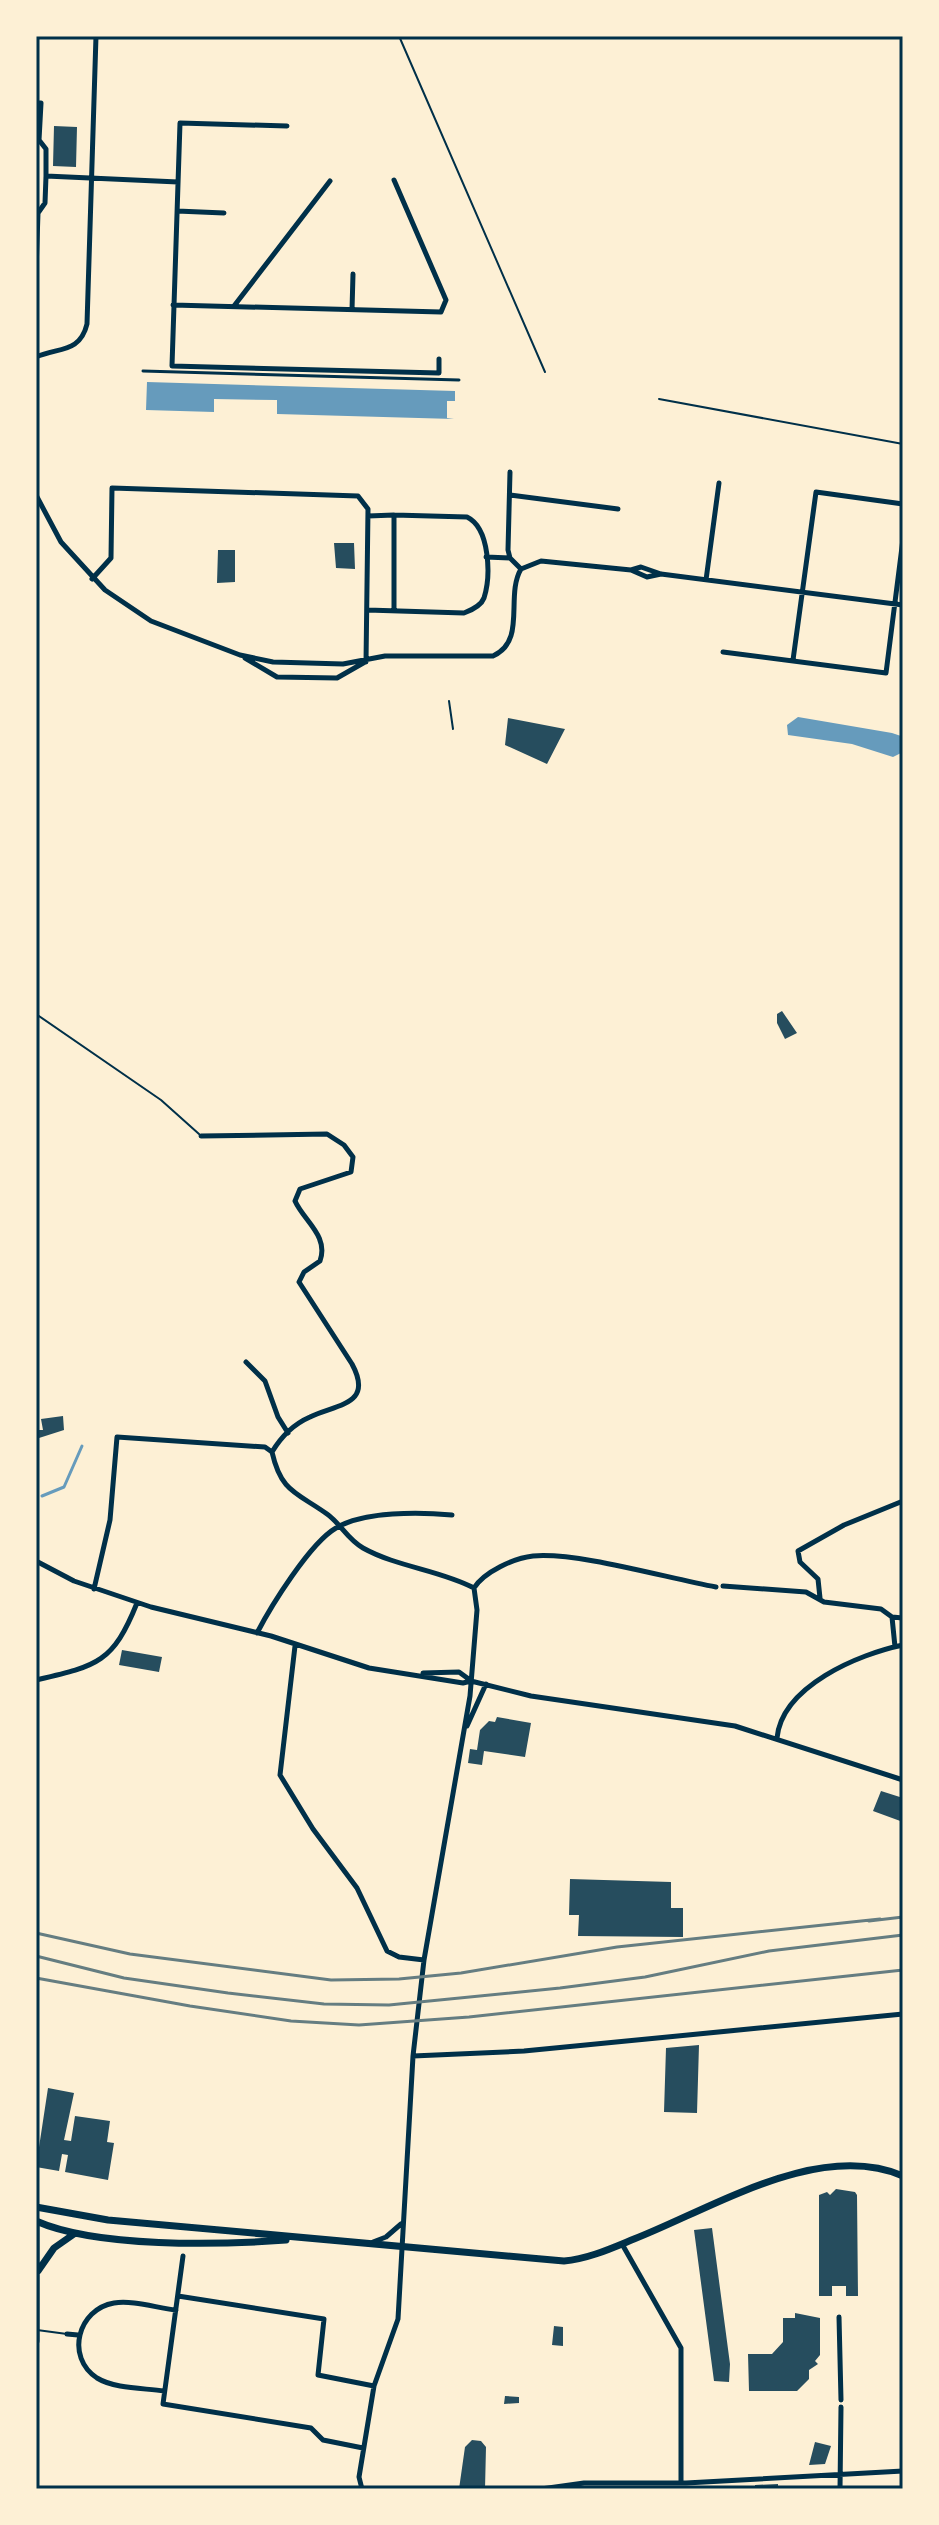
<svg xmlns="http://www.w3.org/2000/svg" width="939" height="2525" viewBox="0 0 939 2525" font-family="'PT Sans',sans-serif">
<rect width="100%" height="100%" fill="#fdf0d5"/>
<!-- water -->
<path fill="#669bbc" d="M147 382 455 391V401H447V418L454 419 277 414V400L214 399V412L146 410Z
M798 717 892 733 901 736 903 752 893 757 852 744 788 735 787 725Z"/>
<g fill="none" stroke-linecap="round" stroke-linejoin="round">
<!-- stream -->
<path stroke="#669bbc" stroke-width="3" d="M42 1496 64 1487 82 1446"/>
</g>
<!-- building -->
<path fill="#264d5e" d="M54 126 77 127 76 167 53 166Z
M334 543H354L355 569 336 568Z
M218 550H235V582L217 583Z
M508 718 565 729 547 764 505 745Z
M782 1011 797 1033 785 1039 777 1023V1014Z
M63 1416 64 1430 39 1438 38 1430H43L41 1419Z
M122 1650 162 1657 159 1672 119 1665Z
M497 1717 531 1723 525 1757 484 1751 482 1765 468 1763 470 1749 477 1750 480 1730 489 1721 495 1722Z
M881 1791 903 1798V1822L873 1811Z
M570 1879 671 1882V1908H683V1937L578 1936 579 1915H569Z
M699 2045 697 2113 664 2112 666 2048Z
M48 2088 74 2093 64 2140 71 2141 75 2116 110 2121 107 2142 114 2143 108 2180 65 2172 68 2155 62 2154 59 2171 36 2167Z
M836 2189 855 2192 857 2195 858 2296H846V2286H832V2296H819V2195L827 2192 830 2195Z
M712 2228 730 2364 729 2382 714 2381 694 2230Z
M795 2313 820 2318V2355L815 2361 818 2364 809 2370V2379L797 2391H749L748 2354H772L783 2342V2318H795Z
M554 2326 563 2327V2346L552 2345Z
M505 2396 519 2397V2403L504 2404Z
M472 2440 481 2441 486 2447 485 2489H459L465 2447Z
M815 2442 831 2446 825 2464 809 2465Z
M778 2484V2489H755V2485Z"/>
<g fill="none" stroke-linecap="round" stroke-linejoin="round">
<!-- path -->
<path stroke="#003049" stroke-width="2" d="M399 36 545 372
M659 399 903 444
M449 701 453 729"/>
<!-- service -->
<path stroke="#003049" stroke-width="2" d="M36 1014 161 1100 199 1134
M37 2330 67 2334"/>
<!-- pedestrian -->
<path stroke="#003049" stroke-width="3" d="M143 371 459 380"/>
<!-- minor -->
<path stroke="#003049" stroke-width="5" d="M36 103H41L39 140 46 149V176
M287 126 180 123 172 366 439 373V359
M177 211 224 213
M36 271 38 213 45 203 46 176 178 182
M173 305 441 312 446 300 394 180
M234 306 330 181
M352 310 353 274
M36 357C59 347 80 353 87 324L96 36
M510 472 508 550 510 558 521 569
M36 495 61 542 105 590 151 621 240 655 273 662 343 664 385 656H493C527 641 505 596 521 569
M510 495 618 509
M368 516 394 515
M486 557 510 558
M521 569 541 561 631 570 641 567 661 574 903 605
M631 570 647 577 661 574
M92 579 111 558 112 488 358 496 368 509 366 662
M706 580 719 483
M367 610 464 613C472 610 481 606 484 598 491 576 490 528 467 517L394 515V610
M723 652 886 673 903 539
M245 658 277 677 337 678 365 662
M793 660 816 492 903 504
M201 1136 327 1134 344 1145 353 1157 351 1172 300 1189 295 1201C304 1221 329 1236 320 1261L304 1272 299 1282 352 1364C374 1405 337 1404 310 1417 294 1424 281 1437 272 1452
M246 1362 265 1381 278 1417 288 1433
M36 1561 74 1581 151 1607 271 1636 369 1668 463 1683 471 1681 531 1696 735 1726 903 1780
M723 1586 806 1592 824 1602 881 1609 892 1617
M474 1588C484 1572 514 1558 533 1556 579 1552 666 1578 716 1587
M94 1589 110 1520 117 1437 265 1447 272 1452C281 1492 296 1492 327 1514 341 1524 347 1539 363 1548 397 1567 440 1570 474 1588L477 1610 470 1696 424 1960 413 2056 398 2319 374 2386 359 2477 362 2489
M820 1598 818 1579 800 1562 798 1551 844 1525 903 1501
M257 1633C271 1606 310 1543 336 1528 364 1511 420 1512 452 1515
M295 1646 280 1775 313 1829 357 1888 387 1951 399 1957 424 1960
M895 1647 892 1617 903 1618
M423 1673 459 1672 470 1680
M36 1680C97 1666 113 1663 137 1603
M467 1726 486 1684
M777 1738C782 1686 859 1654 903 1645
M413 2056 524 2051 903 2014
M373 2242 386 2237 401 2224
M622 2244 681 2348V2483
M183 2256 163 2404 311 2428 323 2440 363 2448
M178 2296 324 2319 318 2375 374 2386
M839 2317 841 2400
M67 2334 78 2335
M164 2391C144 2388 115 2389 97 2378 65 2357 78 2309 114 2303 133 2300 157 2308 176 2310
M541 2489 584 2483H686L903 2471
M840 2489 841 2407"/>
<!-- secondary -->
<path stroke="#003049" stroke-width="7" d="M36 2207 108 2220 564 2261C588 2259 612 2248 634 2239 713 2208 819 2140 903 2176
M36 2221C97 2248 219 2245 286 2240
M36 2222V2341
M38 2271 54 2248 74 2234"/>
<!-- rail -->
<path stroke="#657d81" stroke-width="3" d="M869 1921 903 1917
M36 1933 130 1954 331 1980 399 1979 461 1973 617 1947 880 1919
M36 1956 124 1978 228 1993 324 2004 389 2005 560 1988 645 1977 769 1951 903 1935
M36 1978 190 2006 291 2021 359 2025 469 2017 903 1970"/>
</g>
<!-- border -->
<rect width="939" height="2525" fill="none" stroke="#fdf0d5" stroke-width="76"/>
<rect x="38" y="38" width="863" height="2449" fill="none" stroke="#003049" stroke-width="3"/>
</svg>
